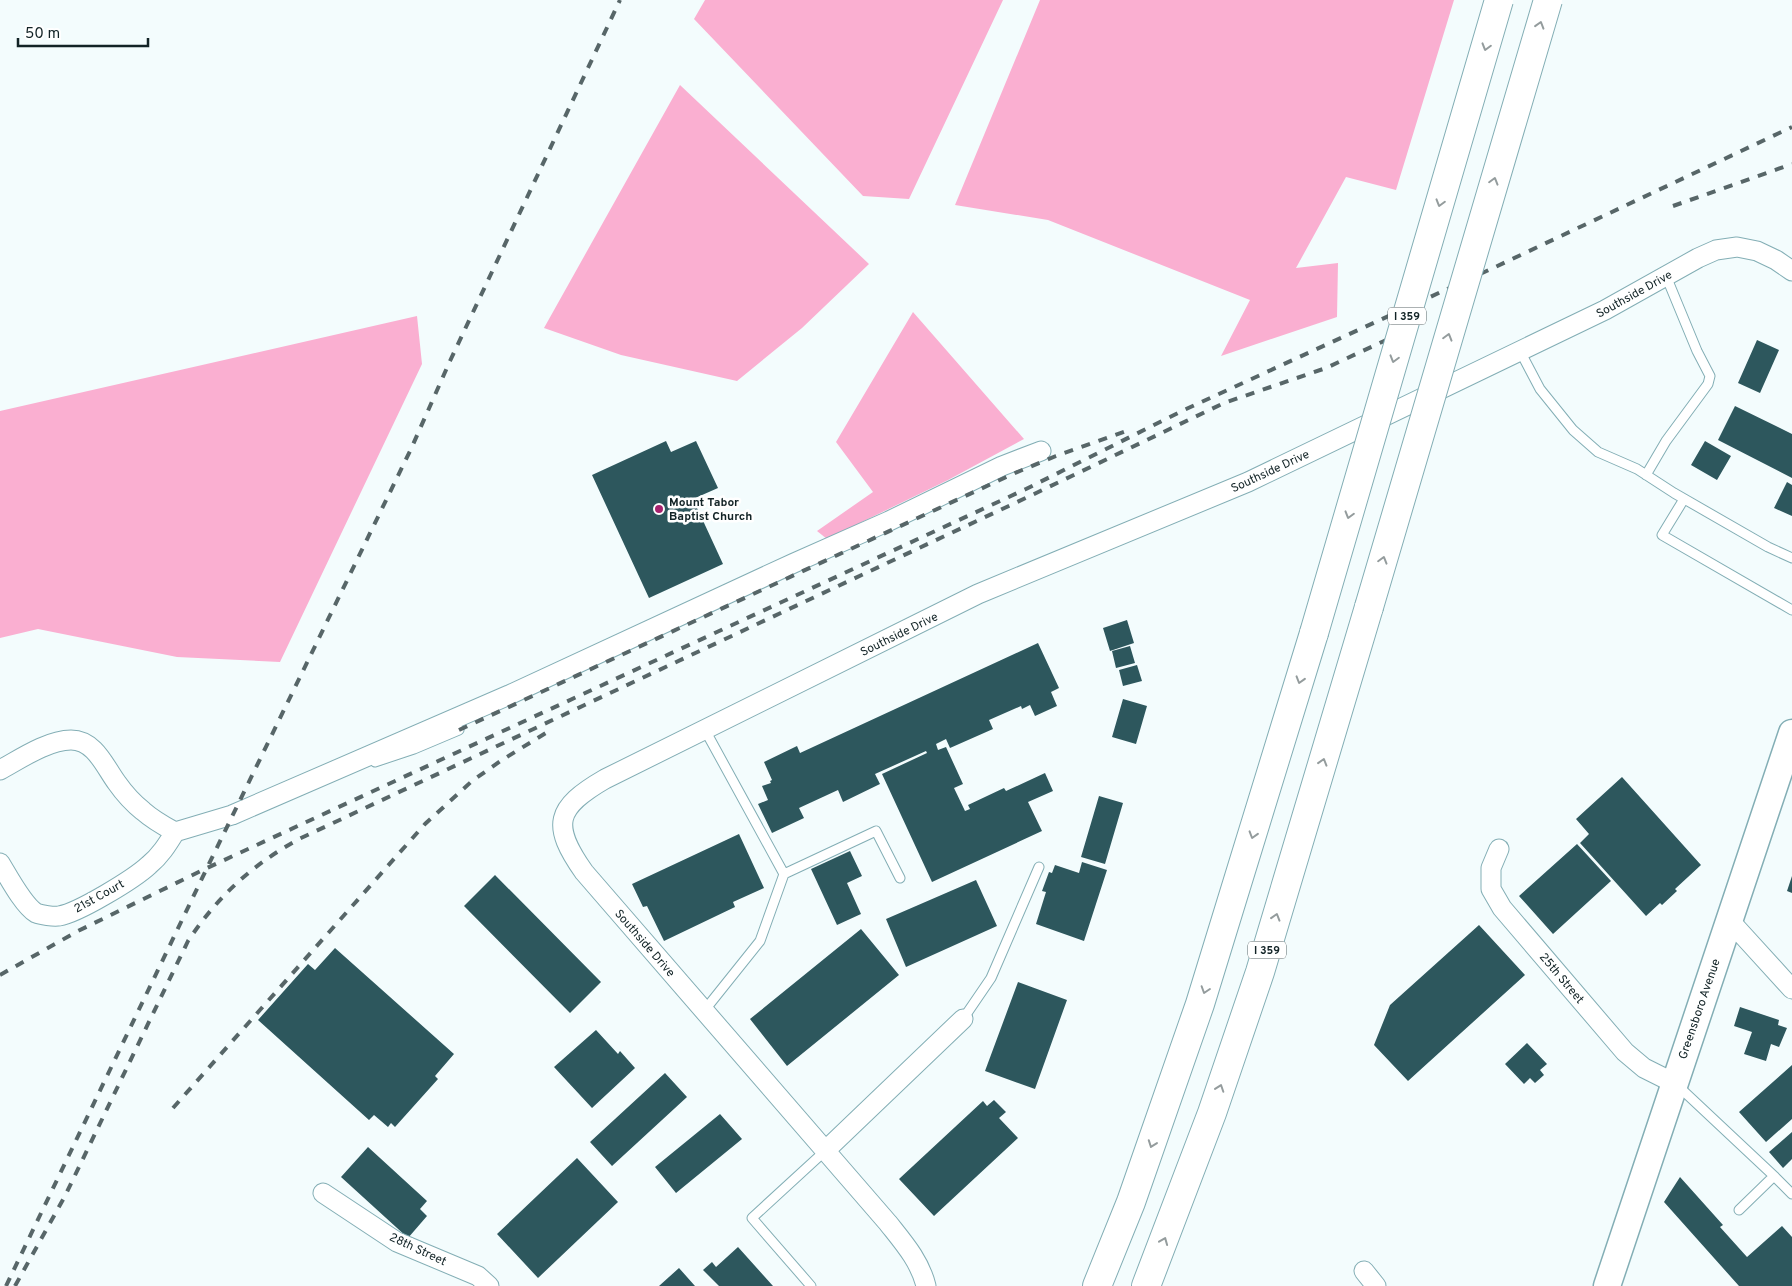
<svg xmlns="http://www.w3.org/2000/svg" width="1792" height="1286" viewBox="0 0 1792 1286" font-family="Overpass,sans-serif">
<rect width="100%" height="100%" fill="#f3fcfd"/>
<!-- forest -->
<path fill="#faafd1" d="M705 0H1003L909 199 863 196 694 19Z
M1040 0H1454L1396 190 1346 177 1296 268 1338 263 1337 317 1221 356 1250 300 1048 220 955 205Z
M680 85 869 264 802 328 737 381 621 355 544 328Z
M913 312 1024 439 948 480 827 539 817 531 873 492 836 442Z
M417 316 422 364 280 662 177 657 38 629 0 638V411Z"/>
<!-- building -->
<path fill="#2d575d" d="M1757 340 1779 350 1760 393 1738 383Z
M1735 406 1792 434V478L1718 440Z
M666 441 671 452 696 441 718 488 693 499 723 564 649 598 592 475Z
M1705 441 1731 456 1717 480 1691 465Z
M1787 482 1792 485V516L1774 508Z
M1127 620 1134 643 1110 651 1103 628Z
M1038 643 1059 688 1051 692 1057 706 1035 716 1030 705 1022 709 1021 706 989 720 993 729 950 748 946 739 936 744 938 750 946 747 963 784 954 788 965 811 970 809 968 805 1004 788 1006 791 1045 773 1053 791 1028 802 1042 831 932 882 882 774 927 753 926 751 875 774 880 784 843 802 838 790 799 808 804 818 772 833 758 804 768 800 762 786 771 783 770 781 772 780 764 762 797 746 800 753Z
M1130 646 1135 663 1116 668 1112 651Z
M1137 665 1142 681 1123 686 1119 670Z
M1123 699 1147 706 1136 744 1112 737Z
M1622 777 1701 865 1675 889 1677 891 1662 905 1660 903 1646 916 1580 843 1589 834 1576 819Z
M1099 796 1123 803 1105 864 1081 857Z
M739 834 764 888 733 902 735 907 664 941 647 906 643 907 632 884Z
M1577 844 1611 881 1553 934 1519 896Z
M850 851 862 876 847 883 861 914 837 925 811 869Z
M1082 862 1107 870 1084 941 1036 924 1046 892 1042 891 1049 872 1052 873 1055 865 1079 873Z
M495 875 601 982 570 1013 464 906Z
M1792 876V893L1787 891Z
M976 880 997 926 906 967 886 919Z
M1479 925 1525 975 1408 1081 1374 1045 1390 1005Z
M861 929 899 975 787 1066 750 1019Z
M335 948 454 1054 435 1076 438 1079 395 1127 391 1123 388 1127 374 1115 369 1120 258 1020 308 964 315 970Z
M1018 982 1067 1000 1035 1089 985 1071Z
M1740 1007 1779 1020 1778 1025 1787 1028 1779 1047 1771 1044 1766 1061 1744 1054 1752 1032 1734 1026Z
M596 1030 618 1054 620 1051 635 1068 592 1108 554 1067Z
M1527 1043 1547 1064 1540 1070 1544 1075 1535 1083 1530 1078 1524 1084 1505 1064Z
M1792 1065V1119L1766 1142 1739 1112Z
M665 1073 687 1097 612 1166 590 1142Z
M994 1100 1006 1112 999 1118 1018 1138 934 1216 899 1179 983 1101 987 1106Z
M720 1114 742 1139 676 1193 655 1167Z
M1792 1132V1159L1783 1168 1769 1152Z
M368 1147 427 1201 420 1209 427 1216 408 1238 341 1177Z
M577 1158 618 1202 538 1278 497 1234Z
M1680 1177 1723 1225 1720 1227 1747 1257 1782 1226 1792 1237V1286H1739L1664 1202Z
M738 1247 773 1286H719L703 1270 712 1262 716 1267Z
M679 1268 695 1286H659Z"/>
<g fill="none" stroke-linecap="round" stroke-linejoin="round">
<!-- service casing -->
<g stroke="#83aeb5" stroke-width="11">
<path id="service" d="M1520 351 1540 389 1573 430 1598 452 1637 469 1674 493 1768 547 1792 558
M1646 475 1666 441 1708 384 1710 376 1697 351 1666 276
M1684 499 1662 535 1792 610
M375 762 414 749 459 730
M784 874 876 831 900 878
M704 1011 760 941 784 874 705 730
M963 1019 991 978 1039 867
M1677 1085 1774 1176 1739 1210
M1774 1176 1792 1194
M811 1286 752 1218 825 1151"/>
</g>
<!-- minor casing -->
<g stroke="#83aeb5" stroke-width="21">
<path id="minor" d="M0 770C20 759 48 740 71 740 95 740 105 767 117 783 124 793 133 803 143 811 152 819 164 826 175 832L232 815 509 695 794 563 889 521 1002 466 1041 451
M1499 849 1491 868V889L1502 908 1625 1052 1644 1068 1674 1083
M0 863C8 876 23 905 36 913 41 915 54 917 59 916 78 913 134 879 149 865 160 856 167 845 175 832
M1730 921 1792 989
M825 1151 963 1019
M323 1193 397 1242 478 1276 489 1286
M1364 1271 1376 1286
M926 1286C920 1261 903 1242 888 1223L584 872C551 825 555 808 605 779L978 594 1248 482 1605 310 1698 258 1716 250 1737 247 1757 251 1776 260 1792 271"/>
</g>
<!-- secondary casing -->
<g stroke="#83aeb5" stroke-width="29">
<path id="secondary" d="M1607 1286 1792 733"/>
</g>
<!-- motorway casing -->
<g stroke="#83aeb5" stroke-width="30">
<path id="motorway" d="M1097 1286 1131 1202 1200 1004 1314 633
M1146 1286 1212 1113 1260 972 1369 607"/>
</g>
<!-- service -->
<use href="#service" stroke="#fff" stroke-width="9"/>
<!-- minor -->
<use href="#minor" stroke="#fff" stroke-width="19"/>
<!-- secondary -->
<use href="#secondary" stroke="#fff" stroke-width="26"/>
<!-- motorway -->
<use href="#motorway" stroke="#fff" stroke-width="28"/>
<!-- rail -->
<path stroke="#576668" stroke-width="4" stroke-dasharray="9 9" stroke-linecap="butt" d="M1673 206 1792 164
M459 730 1015 473 1056 456 1132 429
M0 975 78 931 207 868 1026 489 1184 410 1491 269 1792 127
M173 1108 425 824 472 781 502 760 549 731
M6 1286 207 868 411 449 450 361 620 0
M15 1286 65 1196 188 941C218 896 252 865 299 839L1030 496 1224 403 1326 368 1397 335"/>
<!-- motorway-bridge casing -->
<g stroke="#83aeb5" stroke-width="30" stroke-linecap="butt">
<path id="motorway-bridge" d="M1369 607 1548 0
M1314 633 1499 0"/>
</g>
<!-- motorway-bridge -->
<use href="#motorway-bridge" stroke="#fff" stroke-width="28"/>
</g>
<!-- one-way arrows -->
<defs><path id="oneway-chevron" d="M-2-3.5L2.5 0L-2 3.5" fill="none" stroke-width="1.6" stroke-linecap="round" stroke-linejoin="round" transform="scale(1.25)"/></defs>
<g stroke="#949c9d">
<use href="#oneway-chevron" transform="translate(1540 25) rotate(-73)"/>
<use href="#oneway-chevron" transform="translate(1486 47) rotate(106)"/>
<use href="#oneway-chevron" transform="translate(1494 181) rotate(-74)"/>
<use href="#oneway-chevron" transform="translate(1440 203) rotate(106)"/>
<use href="#oneway-chevron" transform="translate(1448 337) rotate(-74)"/>
<use href="#oneway-chevron" transform="translate(1394 359) rotate(106)"/>
<use href="#oneway-chevron" transform="translate(1349 515) rotate(106)"/>
<use href="#oneway-chevron" transform="translate(1383 560) rotate(-74)"/>
<use href="#oneway-chevron" transform="translate(1300 680) rotate(107)"/>
<use href="#oneway-chevron" transform="translate(1323 762) rotate(-73)"/>
<use href="#oneway-chevron" transform="translate(1253 835) rotate(107)"/>
<use href="#oneway-chevron" transform="translate(1276 917) rotate(-73)"/>
<use href="#oneway-chevron" transform="translate(1205 990) rotate(108)"/>
<use href="#oneway-chevron" transform="translate(1220 1088) rotate(-71)"/>
<use href="#oneway-chevron" transform="translate(1152 1144) rotate(110)"/>
<use href="#oneway-chevron" transform="translate(1164 1241) rotate(-68)"/>
</g>
<!-- markers -->
<circle fill="#a6226e" stroke="#fff" stroke-width="2" cx="659" cy="509" r="5"/>
<g text-anchor="middle" stroke-width="5" stroke-linejoin="round" paint-order="stroke">
<!-- shield labels -->
<g fill="#fff" stroke="#596567" stroke-width="1">
<rect x="1388" y="307.5" width="38" height="17" rx="4"/>
<rect x="1248" y="941.5" width="38" height="17" rx="4"/>
</g>
<g font-size="11" font-weight="bold" fill="#122326">
<text x="1407" y="320">I 359</text>
<text x="1267" y="954">I 359</text>
</g>
<!-- street labels -->
<g font-size="12" fill="#122326" stroke="#fff">
<text transform="translate(1634 294) rotate(-29)" y="4">Southside Drive</text>
<text transform="translate(1270 471) rotate(-25)" y="4">Southside Drive</text>
<text transform="translate(899 634) rotate(-26)" y="4">Southside Drive</text>
<text transform="translate(99 896) rotate(-29)" y="4">21st Court</text>
<text transform="translate(645 943) rotate(49)" y="4">Southside Drive</text>
<text transform="translate(1562 978) rotate(50)" y="4">25th Street</text>
<text transform="translate(1699 1009) rotate(-71)" y="4">Greensboro Avenue</text>
<text transform="translate(418 1249) rotate(25)" y="4">28th Street</text>
</g>
<!-- poi labels -->
<g font-size="12" font-weight="bold" fill="#122326" stroke="#fff" text-anchor="start">
<text x="669" y="506">Mount Tabor<tspan x="669" dy="14">Baptist Church</tspan></text>
</g>
</g>
<!-- scale -->
<path d="M18 38v8h130v-8" fill="none" stroke="#122326" stroke-width="2.5"/>
<text x="25" y="38" font-size="15" fill="#122326" stroke="#ffffff" stroke-width="4" paint-order="stroke">50 m</text>
</svg>
